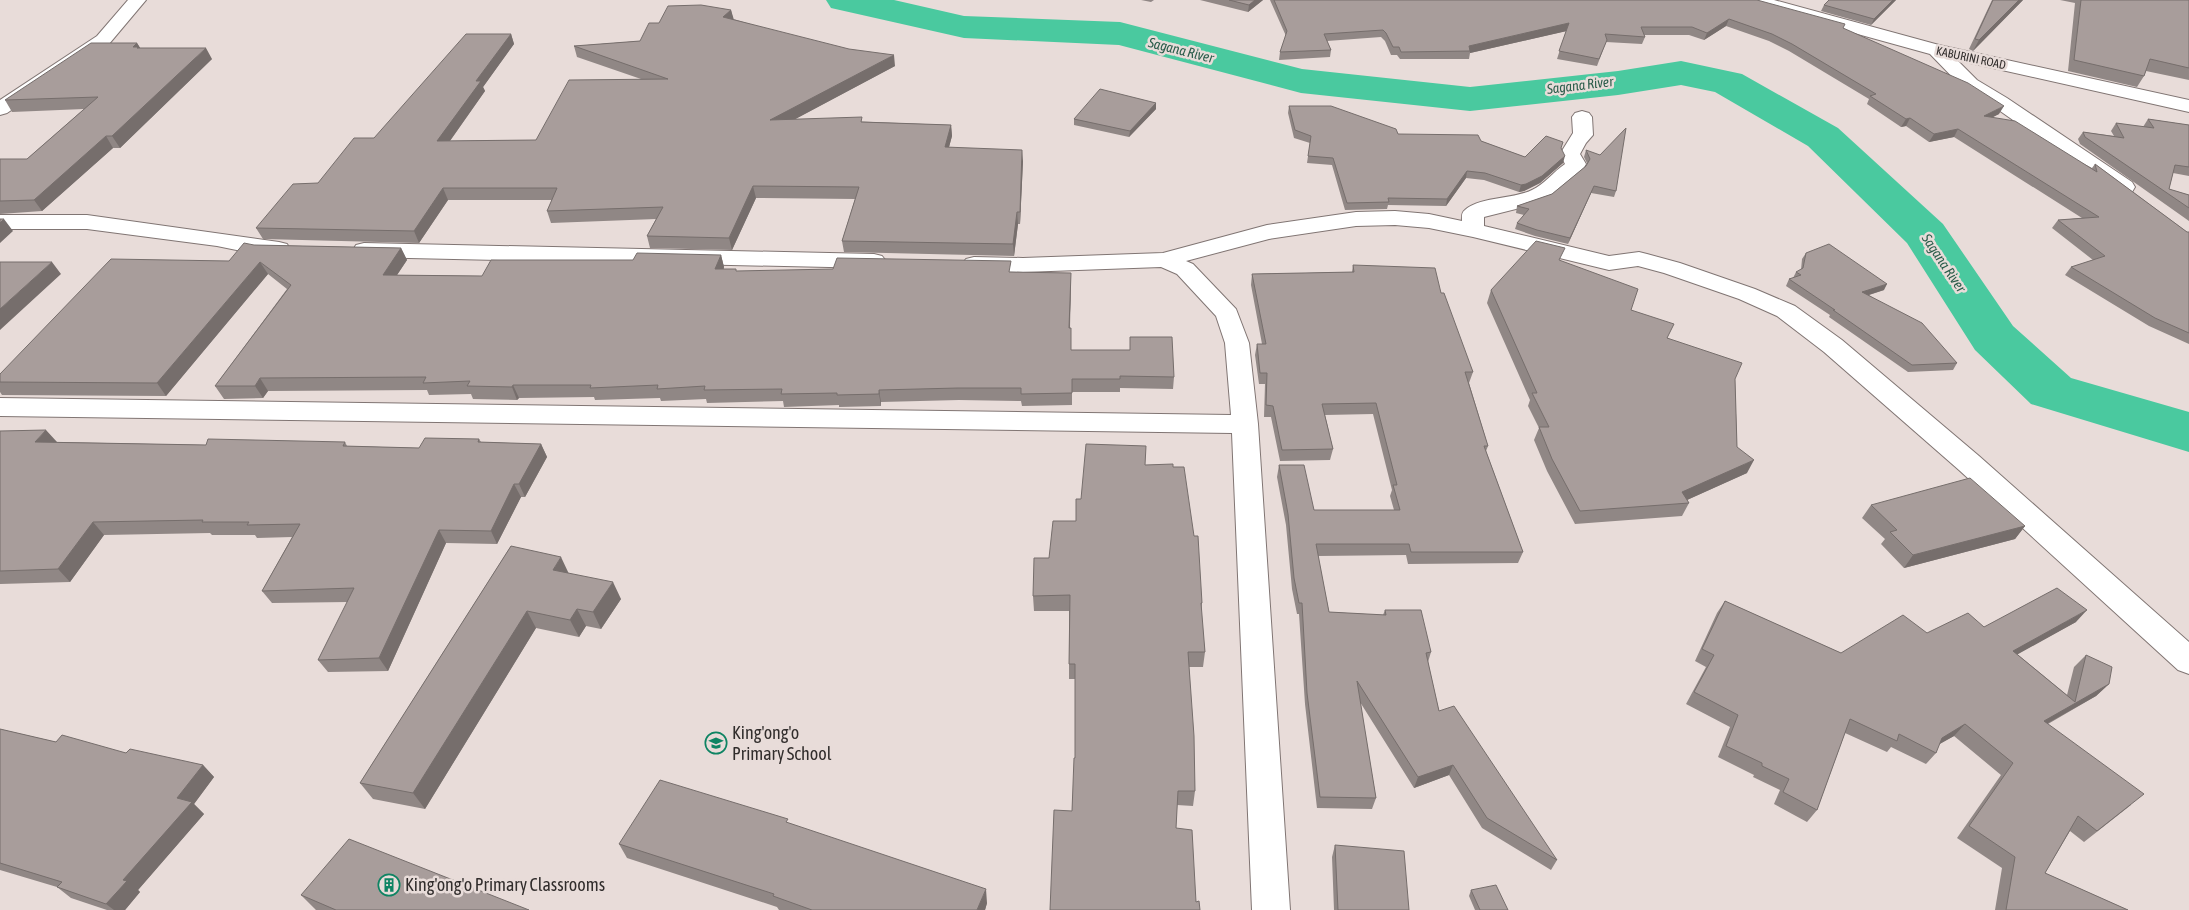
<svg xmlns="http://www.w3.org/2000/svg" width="2189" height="910" viewBox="0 0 2189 910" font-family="'Asap Condensed',sans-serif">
<rect width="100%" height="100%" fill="#e8dcd9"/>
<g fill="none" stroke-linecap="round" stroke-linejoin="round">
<!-- river -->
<path fill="#4ac99f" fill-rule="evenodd" d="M826 0H894L964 16 1120 22 1302 69 1470 87 1618 71 1681 61 1742 74 1838 128 1943 224 2013 326 2071 378 2189 412V452L2031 404 1975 350 1907 243 1808 146 1715 92 1681 85 1618 95 1470 111 1301 93 1119 45 964 38 831 8Z"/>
<!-- minor casing -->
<g stroke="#807573" stroke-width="2">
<path id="minor" d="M128 0H146L109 44 7 113 0 115V100L97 36Z
M1746 0H1774L1939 45 2189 100V112L1957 60 1977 80 2007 98 2132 182 2135 187 2132 192 2124 193 2116 192 1993 106 1963 88 1930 54 1749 4Z
M1582 111 1589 113 1592 117 1593 135 1586 143 1580 154 1586 164 1582 171 1549 199 1532 205 1484 217V226L1609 256 1639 252 1647 254 1680 263 1755 289 1795 306 1842 340 1979 456 2189 642V674L2178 670 1959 470 1824 352 1777 316 1739 299 1664 273 1638 266 1609 270 1473 237 1429 228 1395 225 1356 226 1269 239 1186 261 1193 264 1236 309 1249 343 1258 424 1290 910H1252L1232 433 0 416V398L1231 415 1225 343 1216 316 1177 274 1161 267 1023 272 974 271 966 269 962 264 966 259 974 257 1023 258 1163 253 1267 225 1356 212 1395 211 1429 214 1462 221C1462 217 1461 213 1465 210 1478 197 1514 199 1532 190 1545 184 1553 172 1565 164L1560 154 1573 133 1572 117 1575 113Z
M0 215H87L279 242 287 244 290 249 287 254 279 256 261 255 217 246 87 229H0Z
M364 243 874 254 882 256 886 261 882 266 874 268 364 257 356 255 353 250 356 245Z"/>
</g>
<!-- minor -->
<use href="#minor" fill="#fff" fill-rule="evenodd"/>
</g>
<!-- wall -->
<path fill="#908785" d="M1141 0H1154L1151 2Z
M1200 0H1263L1248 12Z
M1270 0H1757L1843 28 1999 114 1992 117 2092 168 2095 164 2187 232H2189V344L2149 326 2065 275 2071 267 2093 260 2052 228 2058 220 2082 218 1954 137 1929 142 1906 126 1901 127 1867 104 1869 99 1789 51 1769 41 1726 26 1704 40 1689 35H1644L1645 37 1642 44 1606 42 1597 66 1557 59 1566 31 1470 53 1469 59H1400L1397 55H1391L1385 41 1381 37 1327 41 1331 50 1330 57 1279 60 1280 52 1286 36Z
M1896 0 1871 25 1821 11 1824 5Z
M1992 0H2023L1973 51 1969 49Z
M2060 0H2189V80L2146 71 2144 76 2137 87 2068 71 2075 3Z
M731 10 733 19 895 66 795 119 951 125 952 136 949 147 1023 161 1020 224H1018L1014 256 844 252 842 241 855 199 756 198 732 250 650 248 647 236 656 219 551 223 547 211 552 200H448L419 243 263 239 256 228 318 183 374 138 511 34 514 44 483 87 485 91 450 141 536 140 641 79 577 57 574 46 640 41Z
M137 43 140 48 212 59 120 148H113L42 211 0 214V159H27L84 109 12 112 5 100Z
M1156 103V109L1129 137 1074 125V119Z
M1289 106 1398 134 1481 141 1525 157 1561 149 1563 163 1540 183 1524 191 1519 192 1484 180 1466 178 1446 206 1388 205 1387 209 1345 210 1332 165 1307 163 1310 143 1294 138 1288 113Z
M2148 119 2189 125V176L2173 173 2169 189 2189 195V221L2080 144 2078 139 2083 132 2114 136 2111 131 2116 123 2143 127Z
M1586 150 1616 191 1614 197 1591 193 1568 244 1535 236 1515 229 1517 223 1524 215 1516 213 1517 206 1552 194 1586 166 1587 163 1584 157Z
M254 245 401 248 407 260 397 275 482 276 633 260 721 255 724 267V269L737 271 1011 272 1071 285 1070 328 1071 350 1174 377 1173 389 1120 388V392H1072V405L1022 406 1021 401 959 400 881 402V406L839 407V405L784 407 783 401 707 403 706 399 661 401 660 398 595 400 594 397 519 398 517 400 473 399 471 394 429 395 427 390 268 391 263 398 224 399 215 386 287 289 268 274 166 396 2 395 0 392V374L229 261Z
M1806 253 1884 290 1869 295 1957 363 1953 370 1908 372 1829 317 1830 315 1786 286 1789 279 1793 278 1796 272 1801 270 1802 259Z
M1560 261 1631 310 1668 338 1735 379 1737 447 1747 473 1687 500 1689 503 1682 516 1575 524 1547 471 1534 440 1539 428 1528 406 1530 400 1487 303 1491 290Z
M1353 265 1441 293 1473 372 1469 383 1488 446 1486 451 1523 552 1518 563 1408 564 1406 555 1318 556 1329 612 1383 615 1385 610 1431 652 1428 662 1439 711 1557 860 1551 870 1482 828 1449 775 1414 788 1360 702 1376 798 1372 809 1317 808 1305 704 1299 614H1297L1292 589 1286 525 1277 477 1279 465 1314 510H1394L1390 496 1392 490 1373 414 1325 415 1333 449 1330 460 1280 461 1271 417H1264L1265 384H1259L1255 355 1257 344H1262L1251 285 1252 274 1352 272Z
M0 431 57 442 206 445 345 442 347 446 419 448 479 439 481 442 541 444 547 457 525 497H521L497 544 446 543 388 671 328 672 318 660 348 602 272 603 262 591 292 537 257 538 255 535H212L210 533 104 535 70 582 0 584Z
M1145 465 1173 467 1202 603 1201 612 1205 652 1203 667H1189L1195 791 1193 806 1177 805 1176 828 1196 902 1072 811 1075 758V679H1069V611H1034L1033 596 1049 558 1076 521 1081 499Z
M1871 505 2025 526 2015 539 1904 568 1881 544 1885 539 1862 518Z
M511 546 621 599 601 629 586 626 579 637 536 628 425 809 373 799 360 783Z
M1725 601 1841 653 1927 633 1984 627 2076 622 2017 654 2067 695 2074 667 2086 655 2109 684 2096 696 2048 724 2131 805 2084 842 2070 831 2045 873 2128 910H1995L2002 868 1957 838 2001 775 1954 736 1939 744 1936 753 1926 764 1891 747 1887 752 1845 733 1817 810 1807 822 1774 804 1780 790 1753 777 1754 775 1718 757 1730 727 1686 704 1706 667 1695 661 1717 613Z
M0 729 56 742 203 765 214 777 194 804 204 814 138 890 140 892 125 910H107L71 898 57 887 0 870Z
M789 823 987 903 985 910H779L777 907 627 858 619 844Z
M1335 845 1409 910H1334L1332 857Z
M1471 890 1508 910H1475L1469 896Z
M301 895 529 910H316Z"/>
<!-- shaded-wall -->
<path fill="#766e6c" d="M1255 0H1263L1248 12 1249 5Z
M1893 0H1896L1871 25 1874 19Z
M2019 0H2023L1973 51 1979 40Z
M731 10 734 20 723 17Z
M1729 19 1726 26 1704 40 1707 33Z
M1569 23 1567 31 1470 53V51L1469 46Z
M511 34 514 44 483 87 485 91 442 152 437 141 476 81Z
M137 43 144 54 133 47Z
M206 48 212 59 120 148 112 136Z
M894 55 895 66 773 131 770 120Z
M1156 103V109L1129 137 1130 131Z
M2004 106 1999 114 1980 124 1984 116Z
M1910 118 1906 126 1901 127 1906 119Z
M951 125 952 136 946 158 945 147Z
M1958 129 1954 137 1929 142 1934 134Z
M106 136 113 148 42 211 34 200Z
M1022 150 1023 161 1020 224V212Z
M1565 156 1563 163 1540 183 1524 191 1519 192 1521 185Z
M1467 171 1466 178 1446 206 1447 199Z
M753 186 756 198 732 250 729 238Z
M1594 186 1591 193 1568 244 1570 238Z
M443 188 448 200 419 243 414 231Z
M1017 212 1018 224 1014 256 1013 244Z
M4 219 13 231 0 243V223Z
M401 248 407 260 389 287 383 275Z
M721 255 724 267 718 281 715 269Z
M52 262 61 274 0 330V309Z
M260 262 268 274 166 396 157 383Z
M1071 273V285L1069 340V328Z
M1887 284 1884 290 1859 298 1862 292Z
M260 378 268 391 263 398 255 386Z
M513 385 519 398 517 400 512 387Z
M879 390 881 402V406L879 394Z
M46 430 57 442H35Z
M541 444 547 457 525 497 519 484Z
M1754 460 1747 473 1678 504 1682 492Z
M514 484 521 497 497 544 491 531Z
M93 522 104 535 70 582 58 569Z
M2025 526 2015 539 1904 568 1913 555Z
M439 530 446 543 388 671 379 658Z
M561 557 569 574 553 570Z
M613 582 621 599 601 629 593 612Z
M577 609 586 626 579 637 570 620Z
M2087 610 2076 622 2002 663 2013 651Z
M527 611 536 628 425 809 413 793Z
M2109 684 2096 696 2032 732 2044 721Z
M1965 724 1954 736 1931 749 1942 738Z
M203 765 214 777 194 804 204 814 138 890 140 892 125 910H114L106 904 177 798Z
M1453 765 1449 775 1414 788 1418 777Z
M986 889 987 903 985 910H977Z"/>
<!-- building -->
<path fill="#a89d9b" stroke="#766e6c" d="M1229 0H1255L1249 5Z
M1274 0H1757L1845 24 1843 28 1968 83 2004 106 1984 116 2015 121 2097 172 2095 164 2187 232H2189V333L2155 318 2071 267 2105 256 2058 220 2099 217 1958 129 1934 134 1910 118 1906 119 1870 96 1876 94 1792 44 1772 34 1729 19 1707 33 1692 27H1641L1645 37 1605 34 1607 40 1599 59 1559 51 1569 23 1469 46 1470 51 1401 52 1399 47H1393L1386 33 1383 30 1324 34 1331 50 1280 52 1287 31Z
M1829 0H1893L1874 19 1824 5Z
M1993 0H2019L1979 40 1975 39Z
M2081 0H2189V68L2150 59 2144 76 2074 60Z
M701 5 731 10 723 17 849 49 894 55 770 120 862 117 861 122 951 125 945 147 1022 150 1020 212H1017L1013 244 842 241 859 187 753 186 729 238 647 236 663 207 547 211 557 188H443L414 231 256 228 293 184 318 183 354 138H374L466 34H511L476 81H481L437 141 536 140 569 80 668 79 574 46 640 41 649 23H659L668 6Z
M91 43H137L133 47H139L137 48H206L112 136H106L34 200 0 201V159H27L98 97 5 100Z
M1100 89 1156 103 1130 131 1074 119Z
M1289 106H1331L1396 129 1398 134 1478 135 1481 141 1525 157 1546 136 1563 142 1561 148 1565 156 1542 176 1526 184 1521 185 1485 173 1467 171 1447 199 1388 198 1389 202 1347 203 1333 158 1308 156 1311 136 1295 130Z
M2148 119 2189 125V167L2175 165 2169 189 2189 195V208L2085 137 2083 132 2124 138 2116 123 2154 128Z
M1626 128 1616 191 1594 186 1570 238 1537 230 1517 223 1529 209 1517 206 1552 194 1586 166 1590 159 1586 150 1600 155Z
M0 219H4L0 223Z
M1536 241 1565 248 1559 260 1638 289 1631 310 1674 324 1667 338 1742 363 1735 379 1737 447 1754 460 1682 492 1689 503 1580 511 1552 459 1539 427H1549L1532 393H1537L1491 290Z
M244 243 254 245 401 248 383 275 482 276 491 260H633L637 253 721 255 715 269H736V271L833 269 837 258 1011 261 1009 272 1071 273 1069 328H1071V350H1130V337H1172L1174 377 1120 376V379H1072V393L1021 394V388H958L879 390V394L837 395V393L781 394 782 389 704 390 705 386 657 389 658 385 590 388 591 385H513L512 387 467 386 470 381 423 383 426 377 260 378 255 386H215L291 285 260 262 157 383 0 382V374L111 259 229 261Z
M1829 244 1887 284 1862 292 1922 323 1957 363 1912 365 1833 310H1835L1789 279 1801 275 1796 272 1803 268 1806 253Z
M0 262H52L0 309Z
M1353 265 1435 268 1441 293H1444L1473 372H1465L1488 446H1484L1523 552H1411L1409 544H1316L1329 612 1386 615 1385 610H1421L1431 652 1426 653 1439 711 1454 706 1557 860 1487 818 1453 765 1418 777 1357 681 1376 798 1320 797 1307 693 1302 603H1299L1294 578 1288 514 1279 465H1304L1314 510H1400L1393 485H1397L1376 403 1322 404 1333 449 1282 450 1273 406 1266 405 1267 373H1260L1257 344H1266L1252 274 1354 272Z
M46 430 35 442 206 445 208 439 345 442 343 446 419 448 425 438 479 439 478 442 541 444 519 484H514L491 531 439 530 379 658 318 660 354 588 262 591 300 524 247 525 249 522H202L203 520 93 522 58 569 0 571V431Z
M1086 444 1146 446 1145 465 1173 464V467H1184L1194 536H1198L1202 603H1201L1205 652H1188L1194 736 1195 791H1178L1176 828 1192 830 1196 902 1199 901 1200 910H1050L1054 810 1072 811 1074 758H1075V664H1069L1070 595 1033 596 1034 558H1049L1053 521H1076V499H1081Z
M1970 478 2025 526 1913 555 1890 532 1897 530 1871 505Z
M511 546 561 557 553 570 613 582 593 612 577 609 570 620 527 611 413 793 360 783Z
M2057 588 2087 610 2013 651 2075 702 2086 655 2112 667 2109 684 2044 721 2144 794 2097 831 2078 816 2045 873 2128 910H2006L2015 857 1969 826 2013 763 1965 724 1942 738 1936 753 1899 734 1897 741 1850 719 1817 810 1783 792 1789 779 1762 766V763L1726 746 1738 715 1694 692 1714 655 1702 649 1725 601 1841 653 1903 615 1927 633 1968 613 1984 627Z
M0 729 56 742 62 735 126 753 130 749 203 765 177 798 192 802 123 880 127 881 106 904 57 887 62 882 0 863Z
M660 780 788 819 786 822 986 889 977 910H812L773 896 774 894 619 844Z
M349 839 529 910H336L301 895Z
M1335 845 1404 851 1409 910H1338Z
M1496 885 1508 910H1480L1471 890Z"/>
<!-- icons -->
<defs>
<g id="school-ring" transform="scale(1.125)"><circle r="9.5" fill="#e8dcd9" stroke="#0e8463" stroke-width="1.5"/><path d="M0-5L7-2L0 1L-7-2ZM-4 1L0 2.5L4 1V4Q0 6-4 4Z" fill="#0e8463"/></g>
<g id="building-ring" transform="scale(1.125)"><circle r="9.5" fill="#e8dcd9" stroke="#0e8463" stroke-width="1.5"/><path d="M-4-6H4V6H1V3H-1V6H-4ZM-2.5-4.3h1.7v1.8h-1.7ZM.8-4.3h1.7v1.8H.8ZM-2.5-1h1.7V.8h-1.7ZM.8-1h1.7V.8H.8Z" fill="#0e8463"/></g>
</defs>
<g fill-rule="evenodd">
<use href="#school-ring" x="716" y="743"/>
<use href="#building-ring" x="389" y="885"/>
</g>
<g text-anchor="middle" stroke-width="5" stroke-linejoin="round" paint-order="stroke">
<!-- far-street labels -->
<g font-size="12" fill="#312d2c" stroke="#e8dcd9">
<text transform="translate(1971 58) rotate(12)" y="4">KABURINI ROAD</text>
</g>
<!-- far-water labels -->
<g font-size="14" font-style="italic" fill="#2b5d4b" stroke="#e8dcd9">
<text transform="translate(1181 50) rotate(14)" y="5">Sagana River</text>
<text transform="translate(1580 85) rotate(-7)" y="5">Sagana River</text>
<text transform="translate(1944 263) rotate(56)" y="5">Sagana River</text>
</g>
<!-- near-poi labels -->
<g font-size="18" fill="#312d2c" stroke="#e8dcd9" text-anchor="start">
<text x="732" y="739">King'ong'o<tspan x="732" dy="21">Primary School</tspan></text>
<text x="405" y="891">King'ong'o Primary Classrooms</text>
</g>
</g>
</svg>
